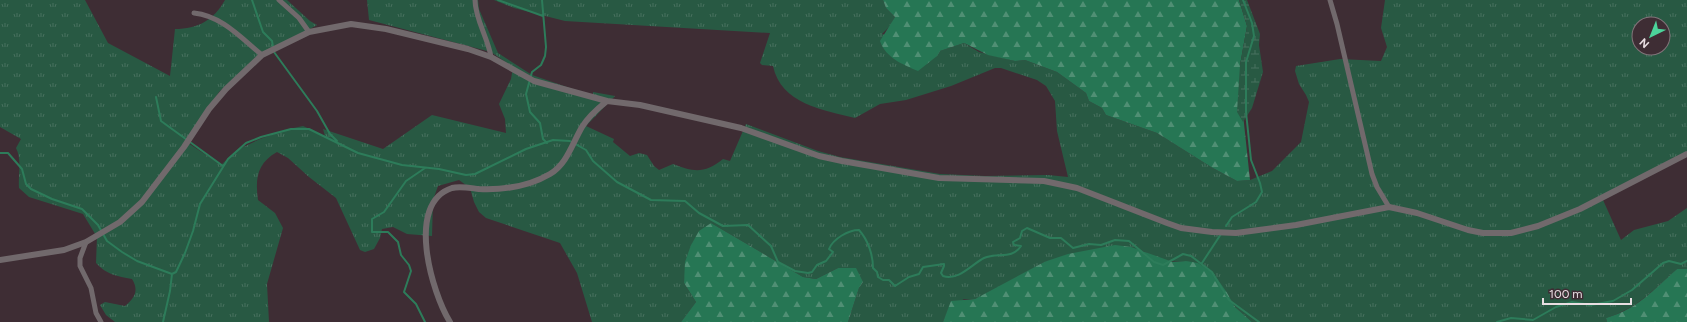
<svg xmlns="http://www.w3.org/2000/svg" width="1687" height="322" viewBox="0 0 1687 322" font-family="Figtree,sans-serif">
<defs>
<pattern id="grass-tufts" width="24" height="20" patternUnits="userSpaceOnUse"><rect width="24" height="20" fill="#285943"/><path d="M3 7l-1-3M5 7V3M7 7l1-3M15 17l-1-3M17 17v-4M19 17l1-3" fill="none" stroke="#47705e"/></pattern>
<pattern id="forest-firs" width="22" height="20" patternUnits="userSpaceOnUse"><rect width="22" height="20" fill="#267654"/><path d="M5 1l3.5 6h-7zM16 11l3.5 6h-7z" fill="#508f74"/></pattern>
<pattern id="wetland-marsh" width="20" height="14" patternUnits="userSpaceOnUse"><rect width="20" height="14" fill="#285943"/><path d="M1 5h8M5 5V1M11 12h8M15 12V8" fill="none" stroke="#47705e"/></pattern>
</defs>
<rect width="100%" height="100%" fill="#3e2d34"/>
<!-- grass -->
<path fill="url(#grass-tufts)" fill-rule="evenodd" d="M0 0H85L108 43 170 76 175 29C198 29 214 20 225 0H287L310 21 317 25 296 37 263 52 219 92 188 143 221 165 237 150 260 139 289 129 303 126 325 136 323 129 383 149 432 115 506 133 505 119 499 104 511 79 513 67 491 52 369 20 367 0H478L479 9 498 53 532 75 593 96V92L615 96 586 126 614 139 613 142 630 156 639 153 647 155 654 166 659 170 673 164C693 172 705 174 723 159L730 161 746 124 818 151 840 157 940 174 985 176 1048 175 1068 177 1057 131 1055 101 1046 86 1037 80 1001 68H995L951 86 906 100 880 104 855 118C823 110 781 104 773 66L762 65 760 63 770 33 565 21 514 8 494 0H883L886 8 895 17 890 26 882 34 940 51 964 43 979 52 1015 61 1025 60 1057 72 1086 93 1089 101 1102 108 1106 115 1157 133 1211 167 1237 181 1250 180 1272 171 1301 142 1309 102 1306 95 1299 84 1295 71 1296 66 1340 59 1381 61 1387 47 1381 28 1385 0H1687V154L1603 200 1621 240 1634 230 1668 221 1687 208V269H1677C1653 290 1638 308 1606 318L1607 322H1252L1235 307 1228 294 1186 261C1169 263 1159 259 1143 251L1044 262 987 294 975 299H964L949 308 943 322H848L859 288 863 282 838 268 816 279 803 277 711 223C687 239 688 257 684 283L696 302 681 322H592L577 273 560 243 486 218 479 212 474 202 470 188 459 180 438 186 433 200 432 236 407 234 393 227 382 229 380 238 374 249 365 252 360 250 336 198 309 177 288 158 277 152C257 163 255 179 258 200L275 213 283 228 267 284 269 322H115L106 315 100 305 105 302 125 306C135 298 139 290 132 279 117 276 107 275 96 263L97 237 83 214 29 197 19 188C18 176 22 159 16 148L21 139 0 127ZM1639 24H1663V48H1639Z"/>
<!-- forest -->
<path fill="url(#forest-firs)" d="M883 0H1239L1247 26 1240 65V86L1250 180 1237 181 1211 167 1157 133 1106 115 1102 108 1089 101 1086 93 1057 72 1025 60 1015 61 988 55 964 43 940 51 937 56 918 71C902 64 886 58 880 41L895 17 886 8Z
M711 223 803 277 816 279 838 268H856L863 282 859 288 848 322H681L696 302 684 283 685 262 691 245 699 231Z
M1115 245 1131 247 1173 262 1186 261 1198 263 1213 273 1228 294 1235 307 1252 322H943L951 301 975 299 1044 262 1068 254Z
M1677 269H1687V322H1607L1606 318C1639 308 1652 291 1677 269Z"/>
<!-- wetland -->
<path fill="url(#wetland-marsh)" d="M1239 0H1247L1260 34 1259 45 1263 72 1252 108 1243 122 1237 112 1240 65 1247 26Z"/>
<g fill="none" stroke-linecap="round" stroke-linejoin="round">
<!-- stream -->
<path stroke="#2d7c5a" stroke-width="2" d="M252 0 263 32 272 41 273 47
M498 0 543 16
M542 0 546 47 545 56 541 65 532 72 526 94 530 112 540 123 543 139 547 143
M274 52 317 111 330 134 337 141
M156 97 161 121 223 166
M0 153H8L22 169 26 184 31 189 52 199 82 209 98 225 107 241 122 252 137 261 172 274
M1226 226 1232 217 1256 202 1262 192 1260 183 1251 160 1246 112V62L1254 36 1252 23 1243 0
M1202 263 1221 234
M172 274 176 272 185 253 193 231 200 204 228 159 246 143 261 137 291 129H309L358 153 402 165 439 169 466 175 475 174 526 149 553 140 570 141 586 150 593 161 617 182 651 200 685 201 699 213 723 226 748 225 771 246 778 262 795 271 808 273 812 272 817 265 826 261 833 252 829 249C833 239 848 230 859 230 868 240 873 255 873 268L877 272 878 277 883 280H889L895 286 909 277 919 274 923 267 944 264V266L941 273 943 276C959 281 972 264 984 258 997 252 1012 260 1021 246L1014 245 1013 242 1020 238 1022 231 1027 228 1050 238H1061L1073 248 1089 244 1101 245 1115 240 1129 241 1154 262 1163 265 1183 254 1191 256 1212 272 1229 300 1259 322
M163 322 170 291 172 274
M425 322 416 304 404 292 411 271 409 265 401 255 398 242 388 232H372V219L384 212 406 181 425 168
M1497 322 1511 318 1533 320 1556 307 1572 302 1591 305 1613 301 1632 290 1663 263 1669 261 1681 264 1687 261"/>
<!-- minor -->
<path stroke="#71696c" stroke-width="5" d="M279 0 299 18 309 32
M475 0C475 19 488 38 491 57
M1330 0 1337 24 1372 174 1377 187 1389 207
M194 13C222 16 241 38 262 55
M86 242 80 258V266L91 288 96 313 101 322"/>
<!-- tertiary -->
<path stroke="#71696c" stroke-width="6" d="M0 260 64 250 86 242 120 222 142 202 184 147 209 109 226 89 262 55 309 32 351 24 386 29 468 49 491 57 534 81 607 101
M450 322C432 293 405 203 452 188 460 186 470 188 479 189 503 190 528 187 550 174 567 164 572 144 582 127 588 117 597 109 607 101L640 105 741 128 819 156 842 161 939 178 1044 181 1077 188 1167 223 1181 228 1212 232 1236 233 1296 225 1389 207 1417 213 1468 230 1483 233H1511L1538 226 1580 209 1687 154"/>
</g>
<!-- north arrow -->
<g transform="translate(1651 36) rotate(223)"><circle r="19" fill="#3e2d34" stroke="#82747a"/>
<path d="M0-3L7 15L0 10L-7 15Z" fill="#4cd49b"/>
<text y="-6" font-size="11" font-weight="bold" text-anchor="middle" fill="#e9dee2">N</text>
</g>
<!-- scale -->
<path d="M1543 298v6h88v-6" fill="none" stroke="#e9dee2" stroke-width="2"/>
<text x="1549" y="298" font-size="12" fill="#e9dee2" stroke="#3e2d34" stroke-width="3" paint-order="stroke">100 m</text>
</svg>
